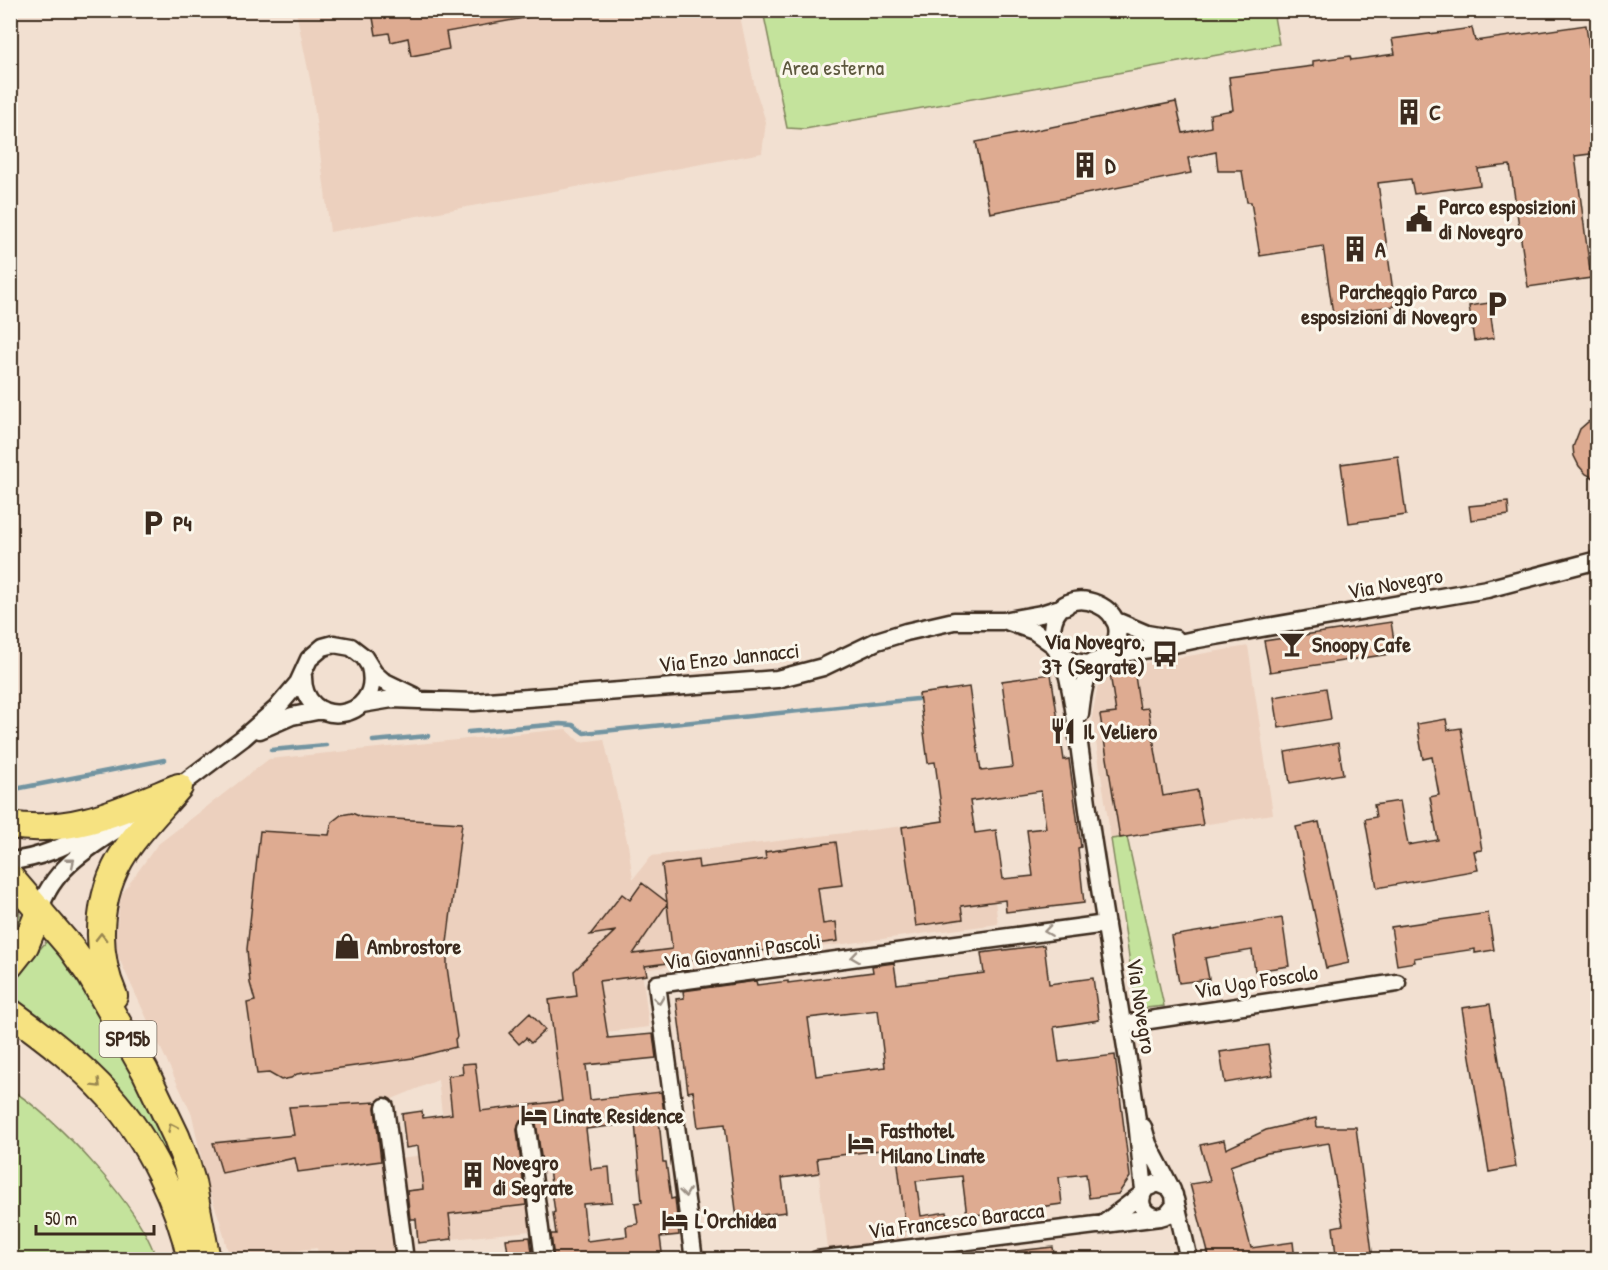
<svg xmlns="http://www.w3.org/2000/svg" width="1608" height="1270" viewBox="0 0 1608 1270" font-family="'Patrick Hand',sans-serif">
<rect width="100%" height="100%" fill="#f2e0d1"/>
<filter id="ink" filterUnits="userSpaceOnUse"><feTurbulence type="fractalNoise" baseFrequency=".0167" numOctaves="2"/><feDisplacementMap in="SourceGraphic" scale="12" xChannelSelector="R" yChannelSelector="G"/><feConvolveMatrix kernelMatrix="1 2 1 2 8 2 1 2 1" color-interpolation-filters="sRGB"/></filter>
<g filter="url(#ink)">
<!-- built -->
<path fill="#ecd0be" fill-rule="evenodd" d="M296 11H739L755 88 766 122 762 153 330 232 312 89Z
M1248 646 1273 814 1111 839 1092 717 1098 685 1104 670Z
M566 729 580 742 604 739 628 845 633 879 651 856 929 823 931 839 986 831 998 924 642 970 649 1027 607 1032 581 1028 593 1121 528 1129 540 1230 452 1239 449 1214 423 1189 397 1193 405 1260 319 1259 317 1248 230 1259 220 1221 207 1185 192 1115 114 948 121 895 157 845 269 759ZM438 1080 445 1139 439 1153 392 1159 385 1102Z
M885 1067 908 1248 828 1258 817 1158 796 1078Z"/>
<!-- green -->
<path fill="#c4e39c" stroke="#80865d" stroke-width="1.5" d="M763 11H1273L1279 44 805 129 787 128Z
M1127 837 1164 1006 1137 1009 1111 839Z
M10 891C26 919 21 922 10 950Z
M47 941C104 1004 157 1110 181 1191L98 1068 62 1035 11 998V978L26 965Z
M10 1089C55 1116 143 1209 156 1259H11Z"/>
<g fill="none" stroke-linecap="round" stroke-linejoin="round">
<!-- stream -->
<path stroke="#7294a1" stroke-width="4.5" d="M468 732 560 724 573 725 584 733 917 699
M373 741 428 736
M271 750 326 745
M10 790 164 760"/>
</g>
<!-- building -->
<path fill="#deab91" stroke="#3b2a1e" stroke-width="1.5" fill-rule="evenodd" d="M380 10H529L530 17 446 32 449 49 411 56 408 38 391 42 389 33 376 35 372 12Z
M1586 25 1598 116V153L1575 156 1591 278 1528 287 1510 165 1478 169 1480 185 1414 194 1411 179 1378 183 1395 306 1333 314 1323 246 1260 256 1251 202H1247L1242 171H1218L1216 152 1188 158 1191 173 990 213 976 142 1176 102 1183 133 1211 127 1210 114 1233 110 1229 77 1313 66V61L1350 56 1351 60 1395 54 1392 39 1472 28 1475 41Z
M1489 303 1494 338 1474 341 1469 306Z
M1598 418V480L1586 474 1579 466 1574 456 1573 447 1580 429 1588 422Z
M1398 456 1406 515 1349 523 1341 464Z
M1508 502 1509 515 1471 520 1469 506Z
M1391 622 1396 653 1270 672 1264 641Z
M1134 669 1140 709 1148 708 1163 796 1197 790 1203 825 1120 838 1100 715 1116 713 1110 673Z
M1051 674 1064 760 1069 759 1081 847 1078 848 1084 903 1006 912 1005 900 961 906 963 919 916 926 902 827 943 821 935 762 928 763 919 694 969 687 981 771 1013 767 1002 681ZM1041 791 1046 828 1027 830 1033 876 1003 879 996 830 975 833 970 801Z
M1326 688 1331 719 1279 728 1274 697Z
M1446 719 1448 730 1461 728 1482 850 1474 851 1478 870 1377 888 1365 819 1376 817 1374 805 1400 801 1408 845 1438 840 1430 797 1439 795 1432 757 1423 759 1417 724Z
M1338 743 1343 774 1290 783 1285 752Z
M352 813 361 817 462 823 447 943V967L457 1037 455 1039 456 1047 413 1058 297 1074 291 1078 281 1080 269 1073 257 1074 247 1003 255 1001 250 983 247 949 260 831 329 835 332 822 341 815Z
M1319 822 1349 963 1326 968 1296 827Z
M836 842 842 885 818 888 823 924 836 922 838 941 645 966 647 975 599 981 608 1038 653 1034 656 1058 586 1065 590 1100 661 1092 665 1119 659 1120 663 1162H666L671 1199 675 1198 679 1235 660 1237 663 1260H554L551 1234H556L553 1213 555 1212 548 1162H542L536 1123 526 1119 520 1121 517 1130 526 1205 449 1214 452 1239 418 1243 416 1219H410L407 1191 423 1189 418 1146 406 1148 402 1114 422 1111 423 1118 452 1114 448 1076 463 1074 462 1064 475 1063 481 1111 562 1101 549 1000 577 996 574 971 615 931 590 935 622 894 630 900 642 883 667 902 662 865 698 860 699 868 766 859 765 852ZM667 904 672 949 633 954ZM635 1123 642 1202 635 1203 638 1224 626 1226 627 1236 587 1241 583 1204 612 1202 609 1167 591 1169 586 1129Z
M1488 913 1494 950 1475 953V949L1414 958 1415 962 1397 965 1391 927Z
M1282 918 1289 966 1255 971 1252 950 1205 958 1209 979 1179 983 1171 936Z
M1044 945 1049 984 1093 978 1099 1020 1054 1027 1059 1062 1115 1055 1130 1177 1118 1194 1089 1198 1086 1174 1059 1177 1062 1204 967 1216 962 1176 916 1181 921 1216 947 1212 949 1226 906 1231 896 1148 817 1158 819 1173 782 1178 786 1212 737 1218 725 1124 698 1127 693 1091 688 1092 676 999 684 998 683 991 756 981 757 985 788 981V983L873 972 872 966 894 963 897 984 984 973 981 953ZM878 1010 885 1067 816 1076 808 1018Z
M1490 1004 1516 1167 1489 1172 1462 1008Z
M530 1013 545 1030 531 1043 526 1038 519 1044 509 1033Z
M1268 1045 1273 1075 1225 1083 1220 1052Z
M376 1102 375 1108 381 1161 298 1172 295 1158 222 1173 213 1143 294 1135 289 1107Z
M1316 1118 1317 1127H1356L1372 1252 1336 1256 1333 1227 1343 1225 1329 1143 1267 1153 1230 1166 1251 1248 1293 1242 1295 1260H1210L1190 1184 1210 1181 1200 1145 1224 1140 1226 1149 1266 1130Z
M530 1237 533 1260H509L506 1239Z
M1053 1247 1055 1260H1017V1251Z"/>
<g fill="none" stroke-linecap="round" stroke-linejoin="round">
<!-- street casing -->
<g stroke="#3b2a1e" stroke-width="21">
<path id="street" d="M1114 620 1147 634 1176 639
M1009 622 1034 631 1055 646
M1059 652 1073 662 1088 664 1115 654 1156 648 1198 639 1487 589 1598 560
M1105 657C1151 611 1056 571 1052 630 1051 646 1064 662 1068 677 1073 699 1076 721 1079 744 1084 781 1089 819 1095 856 1107 937 1122 1018 1134 1099 1139 1129 1140 1159 1144 1189
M303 676C302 732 384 722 370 667
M362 704 392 699 474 702 777 679 823 667 877 641 906 632 954 621H1003L1041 614 1066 606
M1080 714C1082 697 1084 676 1095 662
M260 730 292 716 322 710
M173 791 243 738 276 709 298 683 309 659 323 647 334 644 351 647 364 657 374 673 383 681 414 696
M10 861C47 858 77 839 109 823
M40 910C53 860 110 837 149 808
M1123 1024 1397 983
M385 1107 405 1260
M1143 1127 1148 1144 1172 1190
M527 1129 544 1260
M1175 1199 1189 1260
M1102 1225 1142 1194
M694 1260 657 984 1106 924
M817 1260 1160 1217 1167 1215 1175 1205 1174 1195 1170 1188 1158 1183 1146 1188C1137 1200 1141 1214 1156 1217"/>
</g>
<!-- primary casing -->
<g stroke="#3b2a1e" stroke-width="30">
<path id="primary" d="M10 825C71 835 122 810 176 788
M10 877 71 948 91 976 145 1071 176 1136 186 1162 192 1182 207 1260
M10 965 25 946 40 910
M114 996C92 946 98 886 131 843 146 823 163 806 179 787
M10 1012C46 1038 80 1064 109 1096 148 1139 179 1203 191 1260"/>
</g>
<!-- street -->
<use href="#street" stroke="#fbf7ec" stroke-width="16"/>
<!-- primary -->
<use href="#primary" stroke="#f6e281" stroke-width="26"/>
</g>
<!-- one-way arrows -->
<defs><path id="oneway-chevron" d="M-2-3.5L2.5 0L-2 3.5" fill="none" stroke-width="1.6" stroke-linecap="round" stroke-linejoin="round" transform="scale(1.5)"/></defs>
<g stroke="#9b9085">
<use href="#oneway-chevron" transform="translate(71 862) rotate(-39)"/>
<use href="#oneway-chevron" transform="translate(1048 931) rotate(172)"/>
<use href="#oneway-chevron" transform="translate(855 957) rotate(172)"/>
<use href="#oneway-chevron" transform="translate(659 1000) rotate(82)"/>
<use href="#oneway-chevron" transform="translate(685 1193) rotate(82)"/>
</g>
<g stroke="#988650">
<use href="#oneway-chevron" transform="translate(101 937) rotate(-90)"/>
<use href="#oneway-chevron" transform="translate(97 1084) rotate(45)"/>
<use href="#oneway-chevron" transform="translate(172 1127) rotate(-115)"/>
</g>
</g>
<!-- icons -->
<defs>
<g id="building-bare" transform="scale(2.07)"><path d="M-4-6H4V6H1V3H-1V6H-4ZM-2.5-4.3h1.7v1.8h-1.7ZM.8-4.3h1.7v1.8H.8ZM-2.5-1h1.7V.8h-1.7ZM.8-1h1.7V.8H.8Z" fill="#3b2a1e" stroke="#fbf7ec" stroke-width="2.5" paint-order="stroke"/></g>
<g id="civic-bare" transform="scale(2.07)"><path d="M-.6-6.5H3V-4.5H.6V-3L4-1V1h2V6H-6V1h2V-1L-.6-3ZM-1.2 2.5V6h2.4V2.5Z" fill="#3b2a1e" stroke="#fbf7ec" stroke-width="2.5" paint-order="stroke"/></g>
<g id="parking-bare" transform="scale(2.07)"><path d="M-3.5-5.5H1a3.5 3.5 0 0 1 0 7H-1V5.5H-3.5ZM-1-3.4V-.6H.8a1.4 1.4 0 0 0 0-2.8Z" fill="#3b2a1e" stroke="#fbf7ec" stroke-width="2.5" paint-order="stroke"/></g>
<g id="bar-bare" transform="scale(2.07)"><path d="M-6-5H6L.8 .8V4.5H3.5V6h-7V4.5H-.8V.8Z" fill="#3b2a1e" stroke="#fbf7ec" stroke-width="2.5" paint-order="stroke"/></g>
<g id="bus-bare" transform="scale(2.07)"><path d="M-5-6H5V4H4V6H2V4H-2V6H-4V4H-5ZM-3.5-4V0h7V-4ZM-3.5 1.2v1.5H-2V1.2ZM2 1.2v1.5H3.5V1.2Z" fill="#3b2a1e" stroke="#fbf7ec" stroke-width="2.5" paint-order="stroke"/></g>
<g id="restaurant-bare" transform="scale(2.07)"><path d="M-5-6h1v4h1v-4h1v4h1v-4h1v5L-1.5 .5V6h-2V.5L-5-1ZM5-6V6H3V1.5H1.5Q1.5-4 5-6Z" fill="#3b2a1e" stroke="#fbf7ec" stroke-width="2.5" paint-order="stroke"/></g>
<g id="shop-bare" transform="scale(2.07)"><path d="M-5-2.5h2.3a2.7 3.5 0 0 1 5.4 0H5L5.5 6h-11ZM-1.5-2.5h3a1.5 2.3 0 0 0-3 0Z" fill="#3b2a1e" stroke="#fbf7ec" stroke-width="2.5" paint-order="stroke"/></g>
<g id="hotel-bare" transform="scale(2.07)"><path d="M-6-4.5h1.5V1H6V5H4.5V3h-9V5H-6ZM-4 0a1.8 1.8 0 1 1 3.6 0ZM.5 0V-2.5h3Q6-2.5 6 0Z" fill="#3b2a1e" stroke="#fbf7ec" stroke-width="2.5" paint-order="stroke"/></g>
</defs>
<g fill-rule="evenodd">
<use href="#building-bare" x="1409" y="112"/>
<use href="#building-bare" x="1085" y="165"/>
<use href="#civic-bare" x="1419" y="219"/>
<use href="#building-bare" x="1355" y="249"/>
<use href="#parking-bare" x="1497" y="304"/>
<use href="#parking-bare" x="153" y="523"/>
<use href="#bar-bare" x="1292" y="644"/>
<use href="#bus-bare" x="1165" y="654"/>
<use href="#restaurant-bare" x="1063" y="731"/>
<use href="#shop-bare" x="347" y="946"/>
<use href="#hotel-bare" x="534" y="1115"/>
<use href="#hotel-bare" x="861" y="1143"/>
<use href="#building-bare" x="473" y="1175"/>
<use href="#hotel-bare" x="675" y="1220"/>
</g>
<g text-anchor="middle" stroke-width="6" stroke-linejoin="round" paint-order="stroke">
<!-- shield labels -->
<rect fill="#fbf7ec" stroke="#75685c" stroke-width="1.5" x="99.5" y="1021" width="57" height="36" rx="4.5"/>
<g font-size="21" font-weight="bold" fill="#3b2a1e">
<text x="128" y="1046">SP15b</text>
</g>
<!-- park labels -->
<g font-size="22" fill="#5d583e" stroke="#fbf7ec">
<text x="833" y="75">Area esterna</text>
</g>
<!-- poi labels -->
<g font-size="22" font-weight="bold" fill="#3b2a1e" stroke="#fbf7ec" text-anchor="start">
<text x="1429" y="120">C</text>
<text x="1105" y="173">D</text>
<text x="1439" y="214">Parco esposizioni<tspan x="1439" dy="25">di Novegro</tspan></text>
<text x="1375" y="257">A</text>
<text x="1477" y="299" text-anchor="end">Parcheggio Parco<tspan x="1477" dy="25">esposizioni di Novegro</tspan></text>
<text x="173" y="531">P4</text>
<text x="1145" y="649" text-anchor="end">Via Novegro,<tspan x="1145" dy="25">37 (Segrate)</tspan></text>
<text x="1312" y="652">Snoopy Cafe</text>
<text x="1083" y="739">Il Veliero</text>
<text x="367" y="954">Ambrostore</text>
<text x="554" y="1123">Linate Residence</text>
<text x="881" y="1138">Fasthotel<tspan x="881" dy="25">Milano Linate</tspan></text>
<text x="493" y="1170">Novegro<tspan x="493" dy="25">di Segrate</tspan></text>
<text x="695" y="1228">L'Orchidea</text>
</g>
<!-- street labels -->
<g font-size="22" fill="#3b2a1e" stroke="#fbf7ec">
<text transform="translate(1395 583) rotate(-10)" y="8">Via Novegro</text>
<text transform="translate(729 657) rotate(-6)" y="8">Via Enzo Jannacci</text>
<text transform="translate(742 951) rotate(-8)" y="8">Via Giovanni Pascoli</text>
<text transform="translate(1256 981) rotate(-9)" y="8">Via Ugo Foscolo</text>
<text transform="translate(1142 1006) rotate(81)" y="8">Via Novegro</text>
<text transform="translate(956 1220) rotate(-7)" y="8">Via Francesco Baracca</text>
</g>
</g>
<!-- margin -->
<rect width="1608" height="1270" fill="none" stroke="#fbf7ec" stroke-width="36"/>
<rect x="18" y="18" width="1572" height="1234" fill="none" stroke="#3b2a1e" stroke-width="2" filter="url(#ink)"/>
<!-- scale -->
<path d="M36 1225v9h118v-9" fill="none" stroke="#3b2a1e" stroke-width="3"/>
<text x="45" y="1225" font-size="18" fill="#3b2a1e" stroke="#fbf7ec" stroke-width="4.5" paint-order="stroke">50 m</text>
</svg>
